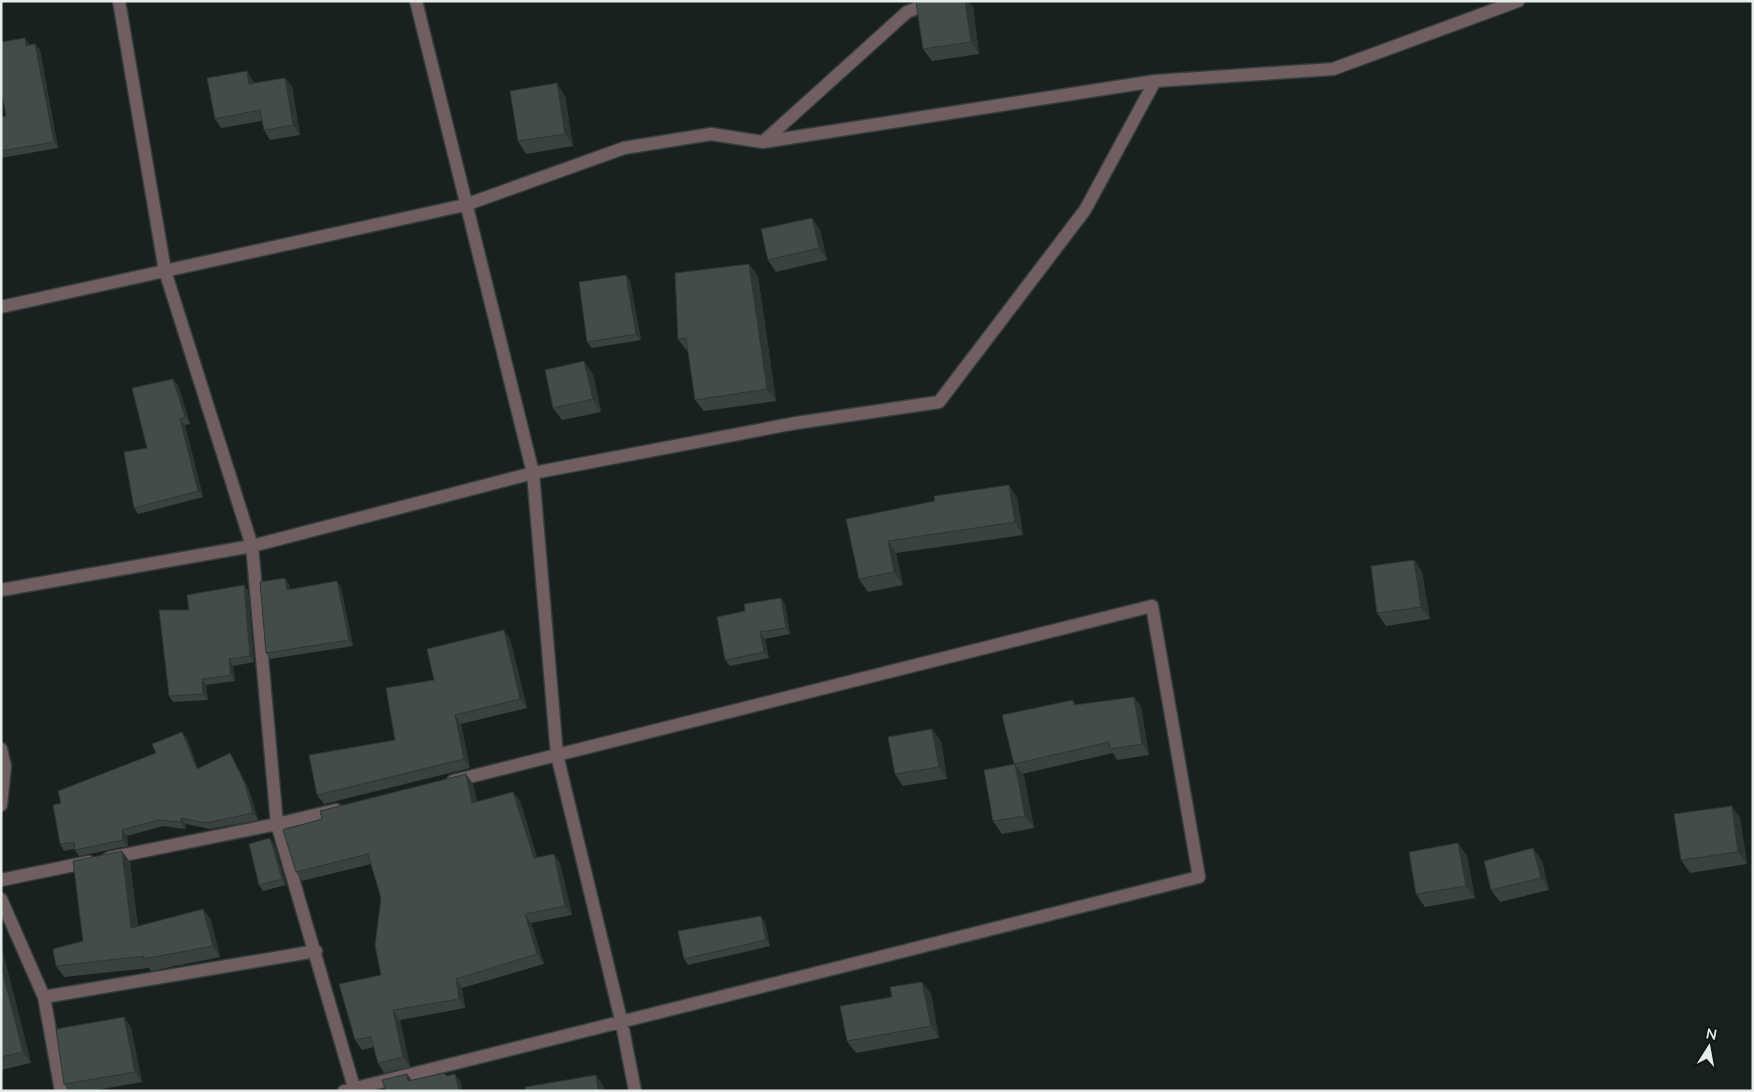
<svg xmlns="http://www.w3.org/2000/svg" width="1754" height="1092" viewBox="0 0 1754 1092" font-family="Lato,sans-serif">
<rect width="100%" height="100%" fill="#18211f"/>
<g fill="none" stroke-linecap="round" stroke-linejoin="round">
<!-- minor casing -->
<g stroke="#353e3c" stroke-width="15">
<path id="minor" d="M119 1 165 271 252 546 277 824 355 1091
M416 1 533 473 557 755 622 1024 635 1091
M763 142 1155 81 1333 69 1518 1
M1 307 465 205 624 148 711 134 763 142 907 12 935 1
M1 590 252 546 533 473 796 423 939 402 1085 210 1155 81
M1 749 5 766 1 805
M109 858 277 824 336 810
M1 880 89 862
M1 899 44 997 61 1091
M44 997 316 951
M344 1091C629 1022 914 947 1199 877L1152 606 453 781"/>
</g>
<!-- minor -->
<use href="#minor" stroke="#705e61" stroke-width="12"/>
</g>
<!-- wall -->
<path fill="#394240" d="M921 1H968L973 7 979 54 932 61 923 49Z
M29 44 30 45 35 44 40 50 58 148 1 158V117L6 116Z
M285 78 292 87 300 135 270 140 264 130 262 121 221 128 215 119 253 81 254 83Z
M565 96 573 146 526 154 518 141Z
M812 218 820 230 827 260 776 272 768 260Z
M749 264 758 276 776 401 704 411 695 400 688 351H687L678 339Z
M626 275 630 281 641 340 592 348 587 342Z
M593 374 601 412 562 420 553 408Z
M178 385 190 424 185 425 203 497 138 514 134 508 147 448Z
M1017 497 1023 535 896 553 903 585 868 592 859 579 846 519Z
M1414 560 1422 572 1430 619 1386 626 1377 613Z
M337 581 341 588 353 646 270 659 266 653 289 584 290 589Z
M244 585 248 591 254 662 233 666 235 681 206 685 208 700 173 702 169 696 189 610Z
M785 604 790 634 765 639 769 658 730 666 725 660Z
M510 639 527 708 461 724 470 768 324 804 317 795 395 740 434 680Z
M1134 697 1141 707 1149 755 1117 760 1113 753 1022 774 1024 776 1034 828 1002 834 993 821 1014 764 1073 700 1076 705Z
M932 729 941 741 947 779 903 786 895 774Z
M182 732 187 739 198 769 230 753 234 760 249 790 258 820 210 829 186 824 185 829 163 826 127 836 128 846 79 856 74 849 64 851 60 844 61 803 156 753Z
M466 774 473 784 477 802 513 792 520 801 537 857 560 863 572 915 531 923 544 964 462 988 465 1008 400 1020 410 1067 384 1073 378 1063 373 1047 362 1050 355 1040 381 975V898L371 864 302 881 296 872 322 819Z
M1740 818 1747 864 1690 873 1681 860Z
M1458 843 1467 856 1475 898 1425 907 1416 894Z
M274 844 286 885 263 891 259 885Z
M1533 848 1542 861 1549 890 1500 902 1491 890Z
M130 862 138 927 203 909 211 920 220 957 151 971 149 968 64 977 56 966 83 941Z
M761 916 765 923 770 946 688 965 684 959Z
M1 945 31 1063 1 1070Z
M922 982 931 994 939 1038 856 1053 847 1041 892 997Z
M124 1017 131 1028 142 1082 91 1091H69L64 1084Z"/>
<!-- shaded-wall -->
<path fill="#2e3634" d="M965 1H968L973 7 979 54 971 42Z
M25 38 29 44 31 52 26 46Z
M35 44 40 50 58 148 54 142Z
M247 71 253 81 256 93 249 84Z
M285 78 292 87 300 135 293 125Z
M557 83 565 96 573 146 565 134Z
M812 218 820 230 827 260 819 248Z
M749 264 758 276 776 401 767 389Z
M626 275 630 281 641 340 636 334Z
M584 361 593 374 601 412 593 399Z
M173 379 178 385 190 424 185 417Z
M180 419 185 425 203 497 198 491Z
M1009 485 1017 497 1023 535 1015 522Z
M888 541 896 553 903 585 894 572Z
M1414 560 1422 572 1430 619 1421 607Z
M285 578 289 584 291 596 287 590Z
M337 581 341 588 353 646 349 640Z
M244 585 248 591 254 662 250 656Z
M781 598 785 604 790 634 786 628Z
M504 630 510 639 527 708 520 699Z
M760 632 765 639 769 658 764 652Z
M229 659 233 666 235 681 231 675Z
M202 679 206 685 208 700 203 694Z
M1134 697 1141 707 1149 755 1142 744Z
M455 715 461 724 470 768 464 759Z
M932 729 941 741 947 779 939 767Z
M182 732 187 739 201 776 197 769Z
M230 753 234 760 249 790 258 820 253 813Z
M1015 764 1024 776 1034 828 1025 816Z
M466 774 473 784 479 813 472 803Z
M513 792 520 801 540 867 534 858Z
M1732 806 1740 818 1747 864 1738 852Z
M181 818 186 824 185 829 181 822Z
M122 830 127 836 128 846 123 840Z
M270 838 274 844 286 885 282 879Z
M1458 843 1467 856 1475 898 1466 886Z
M1533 848 1542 861 1549 890 1541 878Z
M122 851 130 862 139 939 131 928Z
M554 854 560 863 572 915 565 906Z
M203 909 211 920 220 957 213 946Z
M525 914 531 923 544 964 537 954Z
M761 916 765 923 770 946 766 940Z
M1 945 31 1063 23 1052 1 966Z
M456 979 462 988 465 1008 459 999Z
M922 982 931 994 939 1038 931 1026Z
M393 1010 400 1020 410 1067 403 1057Z
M124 1017 131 1028 142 1082 135 1072Z
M407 1074 413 1082 408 1081Z
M455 1074 461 1083 463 1091H459Z
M596 1075 604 1087 605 1091H598Z"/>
<!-- building -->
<path fill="#424d4a" stroke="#2e3634" d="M921 1H965L971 42 923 49 916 2Z
M25 38 26 46 35 44 54 142 1 151V117L6 116 1 89V42Z
M247 71 249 84 285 78 293 125 264 130 260 110 215 119 207 78Z
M557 83 565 134 518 141 510 91Z
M812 218 819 248 768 260 761 229Z
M749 264 767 389 695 400 686 338 678 339 675 273Z
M626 275 636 334 587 342 579 282Z
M584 361 593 399 553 408 545 370Z
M173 379 185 417 180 419 198 491 134 508 124 452 147 448 132 388Z
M1009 485 1015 522 888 541 894 572 859 579 846 519 935 501 934 496Z
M1414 560 1421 607 1377 613 1371 566Z
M285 578 287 590 337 581 349 640 266 653 260 582Z
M244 585 250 656 229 659 231 675 202 679 203 694 169 696 159 610H189L187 595Z
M781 598 786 628 760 632 764 652 725 660 717 617 745 611 744 604Z
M504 630 520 699 455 715 464 759 317 795 309 755 395 740 386 688 434 680 427 649Z
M1134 697 1142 744 1110 749 1109 742 1014 764 1002 715 1073 700 1074 705Z
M932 729 939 767 895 774 888 737Z
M182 732 197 769 230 753 245 784 253 813 206 823 181 818V822L158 820 122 830 123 840 75 850 74 842 60 844 53 805 61 803 58 791 156 753 152 744Z
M1015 764 1025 816 993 821 984 770Z
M466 774 472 803 513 792 534 858 554 854 565 906 525 914 537 954 456 979 459 999 393 1010 403 1057 378 1063 371 1037 355 1040 339 984 381 975 375 945 381 898 368 854 296 872 283 830 322 819 320 811Z
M1732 806 1738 852 1681 860 1674 814Z
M270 838 282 879 259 885 249 844Z
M1458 843 1466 886 1416 894 1409 852Z
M1533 848 1541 878 1491 890 1484 861Z
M122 851 131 928 203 909 213 946 143 959 144 956 56 966 53 949 83 941 73 861Z
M761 916 766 940 684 959 678 931Z
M1 966 23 1052 1 1057Z
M922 982 931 1026 847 1041 840 1006 892 997 890 987Z
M124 1017 135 1072 64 1084 56 1029Z
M445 1073 446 1076 455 1074 459 1091H386L382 1080 407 1074 408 1081Z
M596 1075 598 1091H526L525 1087Z"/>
<!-- border -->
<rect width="1754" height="1092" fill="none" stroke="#e6edeb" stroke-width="5"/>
<!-- north arrow -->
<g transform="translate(1709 1047) rotate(11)" stroke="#0f1815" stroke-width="4" paint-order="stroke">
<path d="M0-4L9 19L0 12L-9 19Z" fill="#e6edeb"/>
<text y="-8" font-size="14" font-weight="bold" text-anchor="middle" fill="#e6edeb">N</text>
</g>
</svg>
